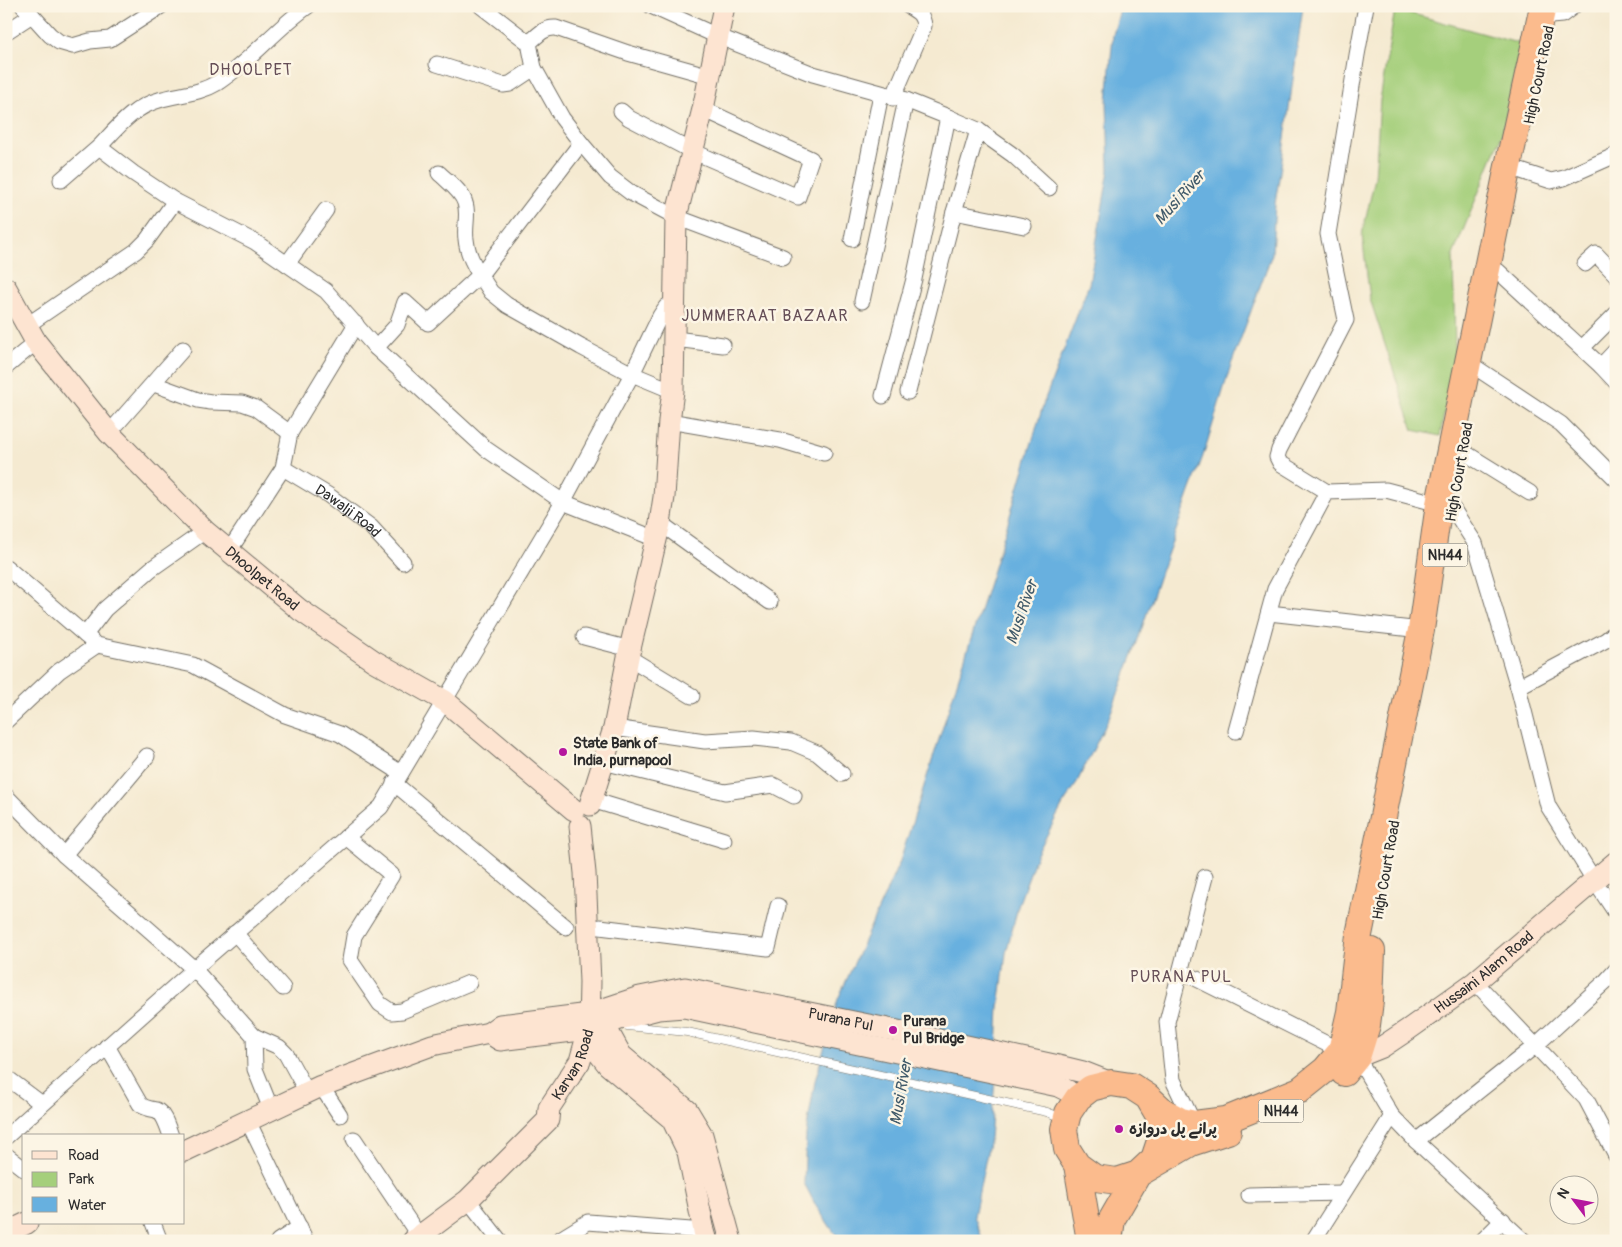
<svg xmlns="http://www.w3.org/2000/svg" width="1622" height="1247" viewBox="0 0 1622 1247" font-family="Pangolin,'Playpen Sans Arabic',sans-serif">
<rect width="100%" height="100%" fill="#fcf5e5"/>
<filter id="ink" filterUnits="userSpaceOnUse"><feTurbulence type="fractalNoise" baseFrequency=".02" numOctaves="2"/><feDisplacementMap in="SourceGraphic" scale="10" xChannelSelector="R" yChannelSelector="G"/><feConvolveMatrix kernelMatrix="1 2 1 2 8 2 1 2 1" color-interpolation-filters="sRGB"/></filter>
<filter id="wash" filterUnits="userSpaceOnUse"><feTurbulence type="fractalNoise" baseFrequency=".0096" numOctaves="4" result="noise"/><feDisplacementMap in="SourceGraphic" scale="20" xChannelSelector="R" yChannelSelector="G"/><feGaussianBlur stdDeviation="1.12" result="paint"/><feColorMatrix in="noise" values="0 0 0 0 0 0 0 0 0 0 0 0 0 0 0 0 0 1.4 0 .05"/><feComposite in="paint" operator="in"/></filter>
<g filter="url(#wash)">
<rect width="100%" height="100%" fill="#f5ead1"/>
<!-- green -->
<path fill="#a5cf7b" stroke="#687d53" d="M1395 9 1521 44 1502 135 1453 255 1455 352 1440 436 1413 430 1370 299 1362 235 1375 178 1380 100Z"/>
<!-- water -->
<path fill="#67b0df" stroke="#496e85" d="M1121 6H1303L1283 153 1275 204 1272 254 1231 365 1203 456 1161 572 1133 654 1108 720 1075 786 1062 806 1037 854 1019 903 1006 953 999 1007 996 1069 990 1138 974 1216 983 1241H840L816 1206 804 1183 806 1134 815 1081 838 999 900 861 1002 542 1045 399 1089 284 1109 170 1107 101 1113 35Z"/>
</g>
<g filter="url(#ink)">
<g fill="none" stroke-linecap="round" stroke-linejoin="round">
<!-- lane casing -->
<g stroke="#726e65" stroke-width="9">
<path id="lane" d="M627 1026 687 1032 1047 1112 1062 1118"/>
</g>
<!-- street casing -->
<g stroke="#726e65" stroke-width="17">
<g id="street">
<path d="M481 6 529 43"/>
<path d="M651 6 717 36 813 74 906 100 948 117 914 279 883 396"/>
<path d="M32 15 50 35 59 42 73 46 90 41 110 39 161 6"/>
<path d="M1540 17 1562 15 1574 6"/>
<path d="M6 32 32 15 23 6"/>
<path d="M437 64 503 85 510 84 534 68 562 118 581 143 610 177 631 193 676 217 783 257"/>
<path d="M534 68 529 43C537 36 544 27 556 28L628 53 710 76"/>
<path d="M893 98 924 26C923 14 918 12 908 6"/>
<path d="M621 111 629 118 692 151 798 197 811 159 703 109"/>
<path d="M978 130 1013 155 1049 188"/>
<path d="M99 147C117 128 133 107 159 100 179 94 199 94 217 83 251 61 275 29 308 6"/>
<path d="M1518 170 1551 181 1564 178 1616 155"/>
<path d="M439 173C448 182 462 191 465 203 469 214 464 227 466 239 467 252 473 264 480 275L581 143"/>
<path d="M61 180 99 147 133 173 175 201 255 242 326 291 376 348 486 449 563 502 656 539"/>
<path d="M954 212 1024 226"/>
<path d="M852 239 881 94"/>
<path d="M287 264 326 210"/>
<path d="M1585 264 1596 254 1616 275"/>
<path d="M1498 271 1601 366 1616 382"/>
<path d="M862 301 906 100"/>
<path d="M26 326 136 251 147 240 175 201"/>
<path d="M675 339 723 345"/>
<path d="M376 348 397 325 405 302 428 323 480 275 491 292 507 305 581 347 632 374 673 391"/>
<path d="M1582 348 1616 314"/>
<path d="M1601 366 1616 350"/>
<path d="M6 367 36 342"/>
<path d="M1478 369 1561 424 1616 479"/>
<path d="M154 384 198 400 211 402 242 403 256 408 290 433 356 324"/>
<path d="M908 392 954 212 978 130 948 117"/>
<path d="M669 421 780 440 824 453"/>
<path d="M109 433 183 349"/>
<path d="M1462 451 1530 493"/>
<path id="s1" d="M283 468 328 495 371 527 403 562"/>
<path d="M1327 492 1280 463 1277 457 1279 450 1346 320 1328 234 1357 55 1366 6"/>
<path d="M660 523 770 602"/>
<path d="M229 551 283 468 290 433"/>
<path d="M6 567 92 641"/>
<path d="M1269 613 1421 630"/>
<path d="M85 635 105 609 151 569 205 531"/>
<path d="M584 637 630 649"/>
<path d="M628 657 692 696"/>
<path d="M1518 687 1606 640 1616 632"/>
<path d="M6 721 59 671 97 645 193 665 285 715 340 734 401 773"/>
<path d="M614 728 705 741 754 738 791 742 817 753 842 774"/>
<path d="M1236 731 1275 589 1327 492 1386 490 1439 504 1453 509 1475 543 1518 687 1548 806 1594 880 1616 913"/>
<path d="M603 762 725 792 773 785 794 796"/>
<path d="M394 783 566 927"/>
<path d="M6 796 64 855 194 969 254 1036 255 1069 271 1109"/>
<path d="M592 800 724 840"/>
<path d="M346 837 392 875 354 936 350 960 380 1004 392 1012 402 1011 469 983"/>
<path d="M64 855 147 756"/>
<path d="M600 927 768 948 778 906"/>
<path d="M235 933 283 988"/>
<path d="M1181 971 1341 1051"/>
<path d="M1475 982 1586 1099 1616 1156"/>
<path d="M254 1036 279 1047 286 1054 307 1092"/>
<path d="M107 1046 140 1104C145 1109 149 1108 156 1110 164 1113 168 1128 171 1136"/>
<path d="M1357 1057 1392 1116 1416 1141 1524 1241"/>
<path d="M6 1077 42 1104"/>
<path d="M321 1086 340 1115"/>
<path d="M248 1121 306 1241"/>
<path d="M1194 1124 1173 1080 1167 1022 1205 877"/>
<path d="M6 1137 194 969 381 807 563 502 632 374 660 316 666 307 676 300"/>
<path d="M354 1139 419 1236"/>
<path d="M1416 1141 1535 1046 1605 982 1616 970"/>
<path d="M6 1155 24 1169"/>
<path d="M1249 1195 1342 1193"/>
<path d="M468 1200 500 1241"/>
<path d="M153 1223 160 1241"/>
<path d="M278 1241 300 1227"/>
<path d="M557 1241 588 1222 704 1231"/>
<path d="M1313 1241 1392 1116"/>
<path d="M1482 1241 1503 1220"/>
</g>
</g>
<!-- secondary casing -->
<g stroke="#726e65" stroke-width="23">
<g id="secondary">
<path id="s2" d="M6 288 36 342 109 433 205 531 300 610 374 661 445 701 574 810"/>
<path d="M590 805 614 728 628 657 660 523 664 497 669 421 673 391 676 217 703 109 724 6"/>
<path d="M604 1024 621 1055 687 1110 702 1135 731 1241"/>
<path d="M589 1029 597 1051 608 1065 672 1119 688 1152 704 1231 707 1241"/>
<path d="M489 1033 500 1040 589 1029 623 1018 658 1009 684 1007 1058 1086 1068 1091 1078 1098"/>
<path id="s3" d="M1346 1053 1357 1057 1382 1047 1409 1029 1475 982 1616 862"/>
<path id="s4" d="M184 1151 321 1086 432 1045 489 1033 500 1025 589 1014 640 997 685 988 893 1030 1054 1065 1083 1072 1111 1083"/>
<path d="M6 1233 27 1223"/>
<path id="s5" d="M413 1241 468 1200 548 1120 549 1108 580 1061 589 1029 590 982 585 873 580 826"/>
</g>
</g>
<!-- highway casing -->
<g stroke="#726e65" stroke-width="28">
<path id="highway" d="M1344 1073 1357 1057 1367 1025 1370 1001 1372 951
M1077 1165 1095 1178 1117 1181 1138 1174 1154 1159 1161 1138 1159 1116 1149 1099
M1090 1241 1077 1165 1067 1149 1064 1129 1068 1113 1078 1098 1091 1088 1111 1083 1131 1086 1148 1097 1163 1111 1181 1121 1194 1124 1226 1120 1300 1090 1325 1070 1341 1051 1350 1012 1359 935 1421 630 1439 504 1508 166 1543 6
M1109 1241 1112 1219 1138 1174 1191 1143 1228 1131"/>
</g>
<!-- lane -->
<use href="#lane" stroke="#fff" stroke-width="8"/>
<!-- street -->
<use href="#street" stroke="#fff" stroke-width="15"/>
<!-- secondary -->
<use href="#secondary" stroke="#fde4d1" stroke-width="21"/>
<!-- highway -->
<use href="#highway" stroke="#fbbb8d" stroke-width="26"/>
</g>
</g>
<!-- markers -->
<g fill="#b5179e" stroke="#fcf5e5" stroke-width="2">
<circle cx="563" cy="752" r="5"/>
<circle cx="893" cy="1030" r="5"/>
<circle cx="1119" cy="1129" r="5"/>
</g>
<g text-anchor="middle" stroke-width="5" stroke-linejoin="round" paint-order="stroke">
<!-- shield labels -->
<g fill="#fcf5e5" stroke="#6a6863" stroke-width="1">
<rect x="1422.5" y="543.5" width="45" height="23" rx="4"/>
<rect x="1258.5" y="1099.5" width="45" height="23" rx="4"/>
</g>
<g font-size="14" font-weight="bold" fill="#2b2b2b">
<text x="1445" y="560">NH44</text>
<text x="1281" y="1116">NH44</text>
</g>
<!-- street labels -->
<g font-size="15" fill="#2b2b2b" stroke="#fcf5e5">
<text transform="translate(1539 75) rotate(-78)" y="5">High Court Road</text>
<text transform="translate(1459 472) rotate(-80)" y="5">High Court Road</text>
<text dy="5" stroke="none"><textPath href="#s1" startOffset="78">Dawalji Road</textPath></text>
<text dy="5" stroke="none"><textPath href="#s2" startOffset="390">Dhoolpet Road</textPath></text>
<text transform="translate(1386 870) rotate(-80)" y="5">High Court Road</text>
<text dy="5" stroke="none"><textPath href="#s3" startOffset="165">Hussaini Alam Road</textPath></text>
<text dy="5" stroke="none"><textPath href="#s4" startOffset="690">Purana Pul</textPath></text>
<text dy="5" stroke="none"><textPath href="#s5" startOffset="244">Karvan Road</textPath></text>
</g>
<!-- poi labels -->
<g font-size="15" font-weight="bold" fill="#2b2b2b" stroke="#fcf5e5" text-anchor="start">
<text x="573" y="748">State Bank of<tspan x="573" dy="17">India, purnapool</tspan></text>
<text x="903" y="1026">Purana<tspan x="903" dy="17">Pul Bridge</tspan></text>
<text x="1129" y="1134">پرانے پل دروازہ</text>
</g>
<!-- neighbourhood labels -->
<g font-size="16" letter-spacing="1" fill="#654e57" stroke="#fcf5e5">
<text x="251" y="75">DHOOLPET</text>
<text x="765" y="321">JUMMERAAT BAZAAR</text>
<text x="1181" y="982">PURANA PUL</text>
</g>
<!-- water labels -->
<g font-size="16" font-style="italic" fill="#405a6a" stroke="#fcf5e5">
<text transform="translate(1179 197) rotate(-48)" y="6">Musi River</text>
<text transform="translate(1021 612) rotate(-71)" y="6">Musi River</text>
<text transform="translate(900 1092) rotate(-80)" y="6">Musi River</text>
</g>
</g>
<!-- margin -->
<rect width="1622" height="1247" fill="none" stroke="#fcf5e5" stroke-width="25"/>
<!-- legend -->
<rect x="22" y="1134" width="162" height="90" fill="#fcf5e5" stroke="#a8a49b"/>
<rect x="32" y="1151" width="25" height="8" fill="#fde4d1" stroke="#a8a49b"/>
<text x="68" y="1160" font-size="15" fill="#2b2b2b">Road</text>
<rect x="32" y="1172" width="25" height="15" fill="#a5cf7b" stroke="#a8a49b"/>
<text x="68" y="1184" font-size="15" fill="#2b2b2b">Park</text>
<rect x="32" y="1197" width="25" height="15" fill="#67b0df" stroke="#a8a49b"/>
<text x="68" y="1210" font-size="15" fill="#2b2b2b">Water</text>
<!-- north arrow -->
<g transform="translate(1574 1200) rotate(302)"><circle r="24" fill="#fcf5e5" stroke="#a8a49b"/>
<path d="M0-4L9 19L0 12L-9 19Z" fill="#b5179e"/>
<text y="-8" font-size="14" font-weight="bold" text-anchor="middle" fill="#2b2b2b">N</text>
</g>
</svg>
